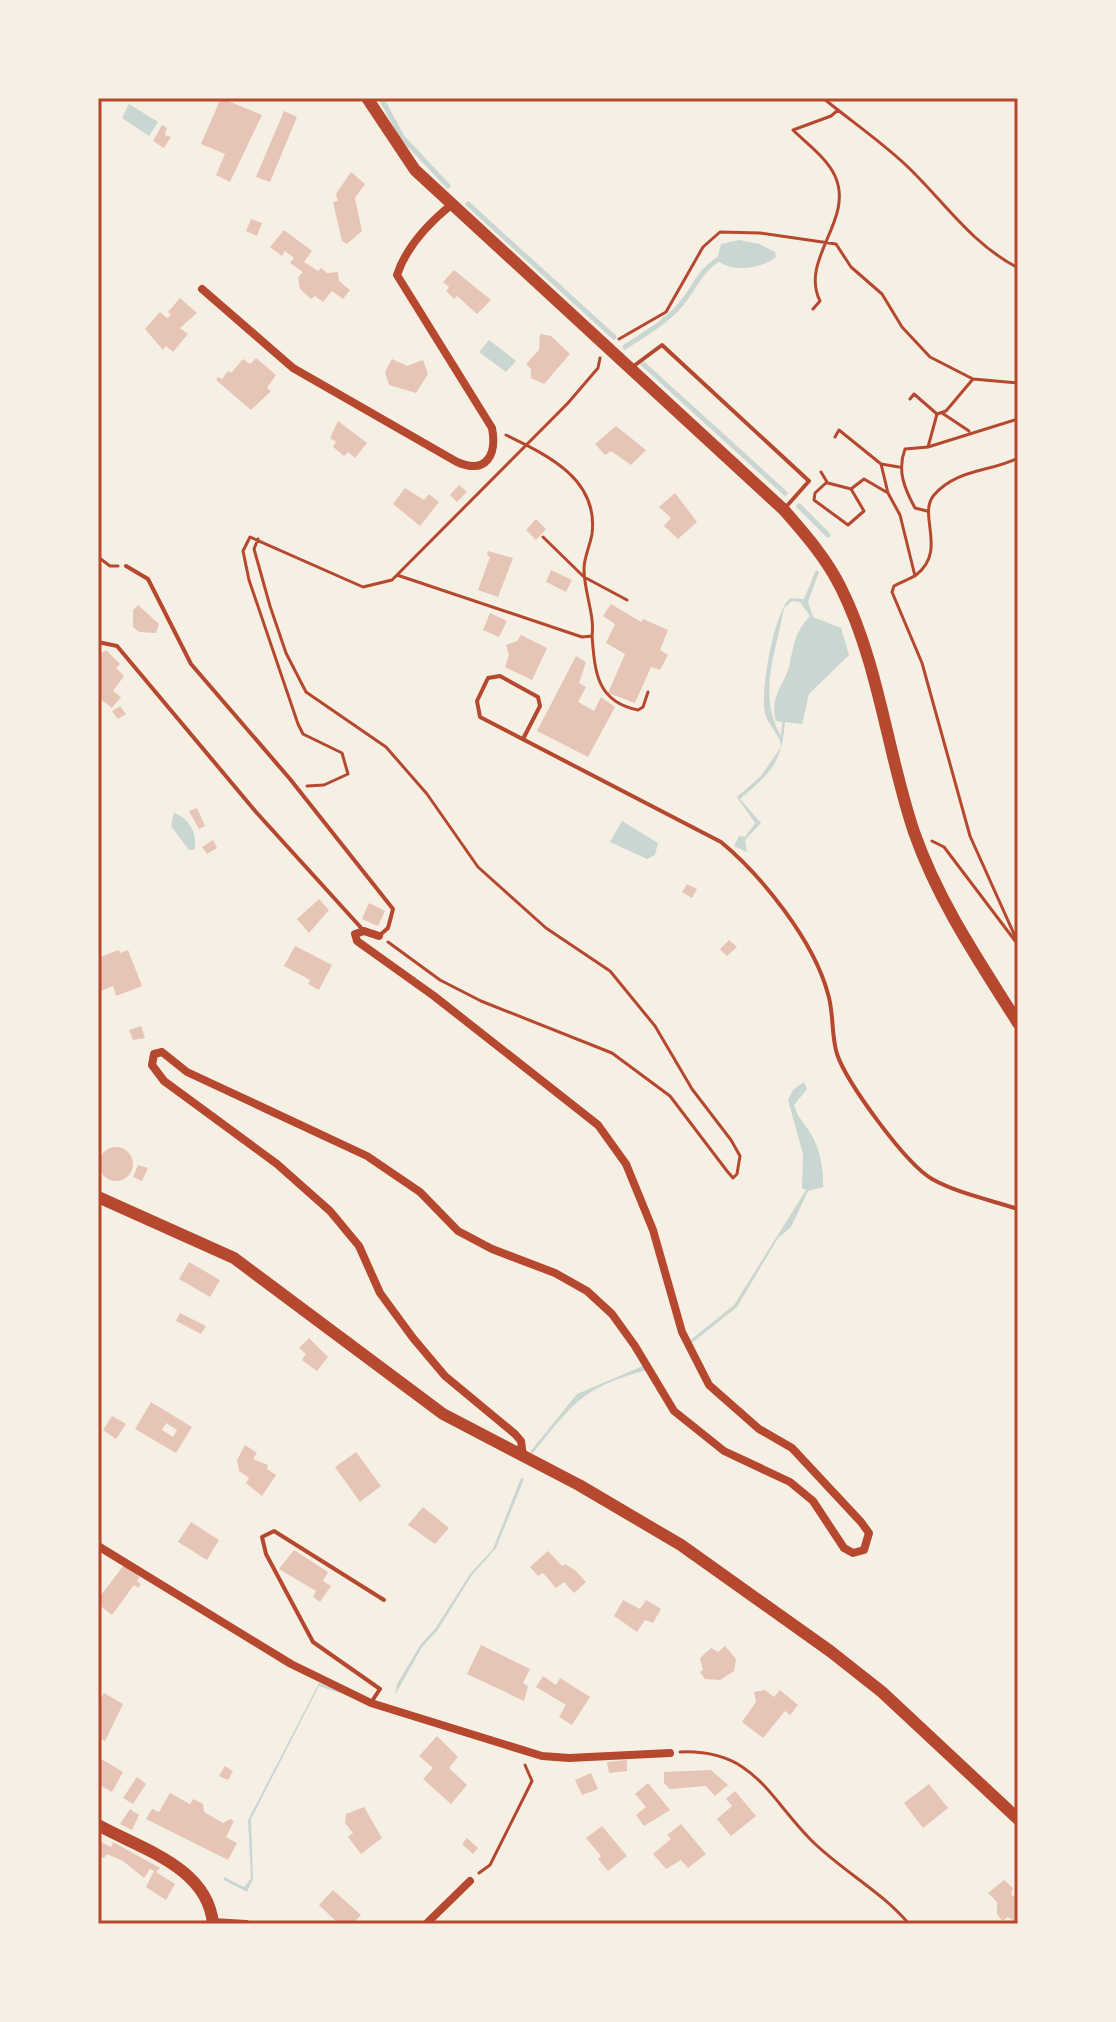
<svg xmlns="http://www.w3.org/2000/svg" width="1116" height="2022" viewBox="0 0 1116 2022" font-family="Figtree,sans-serif">
<rect width="100%" height="100%" fill="#f6efe4"/>
<!-- water -->
<path fill="#c9d6d2" fill-rule="evenodd" d="M129 104 158 122 149 136 122 118Z
M739 240 759 244 775 252 776 257C761 269 732 273 717 260L721 244Z
M489 340 516 361 506 372 479 352Z
M816 570 819 572 808 602 813 617 841 628 849 655 809 694 802 724 785 722C782 763 771 772 740 799L761 823 745 840 747 852 734 846 739 836 745 837 755 823 737 797 761 776 781 747C781 735 768 726 765 713 760 690 774 613 790 598L804 599ZM792 601 800 602 810 616C794 633 794 646 789 667 783 687 769 698 776 721L782 722 781 736C757 696 776 652 784 608Z
M174 813C189 817 199 836 194 850H189L171 826Z
M622 821 658 843 655 855 647 859 610 842Z
M804 1082 807 1089 794 1105C798 1119 805 1123 811 1134 820 1149 824 1171 823 1187L808 1191 791 1227 778 1238 737 1307 688 1346 687 1343 734 1305 806 1190 802 1188 803 1154 788 1100 793 1090Z
M643 1366 647 1370C581 1388 574 1403 533 1453L530 1452 577 1394Z
M521 1478 524 1479 496 1548 472 1575 437 1631 422 1647 395 1695 397 1684 421 1644 435 1629 470 1574 493 1549Z
M319 1683 386 1709 319 1686 251 1819 253 1879 247 1892 224 1880V1877L244 1887 251 1878 248 1820Z"/>
<g fill="none" stroke-linecap="round" stroke-linejoin="round">
<!-- stream -->
<path stroke="#c9d6d2" stroke-width="5" d="M381 98 402 137 448 186
M468 204 614 337
M625 347C646 333 670 320 685 299 696 284 701 271 717 260
M642 363 785 493
M799 506 828 535"/>
</g>
<!-- building -->
<path fill="#e6c5b7" fill-rule="evenodd" d="M221 98 262 115 230 182 216 175 225 154 201 144Z
M284 111 297 117 270 182 256 177Z
M162 125 167 128 165 135 171 137 164 148 153 141Z
M351 172 365 184 355 198 362 231 347 244 342 241 333 202 338 201 336 194Z
M251 219 262 223 257 236 246 231Z
M284 230 312 251 304 262 318 271 321 268 327 273 338 272 339 281 350 290 343 299 332 291 323 302 315 296 311 299 300 289 298 277 303 272 290 263 294 258 285 251 282 256 270 247Z
M454 270 491 300 477 314 457 296 454 299 446 291 449 287 443 282Z
M180 298 197 313 180 328 188 334 173 352 166 346 163 350 145 329 160 312 167 318 171 315 168 312Z
M540 334 551 336 570 354 544 384 531 378V369L526 364 539 350Z
M256 358 276 375 267 388 271 391 251 410 216 380 218 377 222 379 228 371 231 373 243 359 250 364Z
M392 359 407 366 423 360 428 374 416 393 389 385 385 372Z
M338 421 367 443 355 458 348 452 344 456 333 447 336 442 330 438Z
M616 426 646 450 631 465 611 451 605 455 595 444Z
M459 485 467 492 457 502 450 495Z
M405 488 424 500 429 494 439 502 420 526 393 504Z
M675 493 697 522 678 539 664 526 671 518 659 507Z
M536 519 546 529 536 540 526 530Z
M488 551 513 558 498 597 478 590 490 557 487 555Z
M551 570 572 580 566 592 546 582Z
M611 604 641 622 643 619 668 630 660 650 668 655 660 670 651 667 635 703 608 693 625 654 606 643 615 624 603 616Z
M138 605 159 624 156 633 139 632 133 627V610Z
M490 613 507 621 499 637 483 630Z
M521 635 547 648 532 680 505 667 509 655 506 645 517 641Z
M106 650 120 664 116 668 124 676 113 691 121 697 112 708 98 697V656Z
M576 656 586 662 579 683 586 687 578 702 594 711 601 697 615 707 588 757 537 731Z
M120 706 126 714 118 719 112 711Z
M197 808 205 826 199 829 189 811Z
M213 840 217 848 207 854 202 847Z
M687 884 697 889 692 898 682 892Z
M319 899 329 910 309 933 297 919Z
M369 903 385 911 378 926 362 919Z
M729 940 737 947 727 956 720 949Z
M295 946 332 965 319 990 308 984 310 980 284 966Z
M119 950 120 953 128 950 142 986 116 996 113 986 98 992V958Z
M141 1026 145 1038 133 1040 129 1030Z
M99 1164a17 17 0 1 1 34 0a17 17 0 1 1-34 0Z
M138 1165 148 1168 142 1181 133 1177Z
M189 1262 220 1280 210 1297 179 1279Z
M180 1313 206 1326 201 1334 176 1321Z
M309 1338 328 1357 317 1371 302 1360 306 1354 299 1348Z
M151 1402 192 1427 176 1453 135 1429ZM166 1423 177 1430 173 1437 162 1430Z
M112 1416 126 1424 116 1439 103 1430Z
M245 1445 257 1453 253 1459 268 1465 267 1469 276 1475 262 1496 246 1483 249 1478 239 1471 237 1460Z
M356 1452 381 1486 360 1502 335 1467Z
M423 1507 449 1528 435 1544 408 1525Z
M191 1522 219 1540 207 1560 178 1542Z
M294 1550 328 1572 323 1581 331 1586 320 1602 313 1597 316 1591 279 1569Z
M548 1551 562 1566 565 1564 576 1571 586 1582 574 1593 564 1582 556 1588 543 1573 538 1576 530 1567Z
M124 1565 140 1577 137 1581 141 1584 138 1588 134 1585 112 1615 98 1604V1599Z
M623 1600 640 1609 646 1600 661 1609 653 1623 645 1620 637 1632 614 1616Z
M481 1645 530 1669 523 1683 528 1686 524 1701 467 1674Z
M725 1646 736 1659 734 1671 720 1680 705 1679 700 1672 703 1670 700 1658 711 1648 718 1652Z
M543 1676 556 1685 560 1678 590 1697 572 1725 559 1717 566 1705 536 1687Z
M765 1690 774 1697 780 1690 798 1705 790 1715 785 1711 763 1738 742 1722 756 1702 754 1692Z
M104 1693 123 1704 105 1741 98 1737V1703Z
M437 1736 458 1757 449 1768 467 1785 451 1804 423 1779 433 1768 419 1756Z
M98 1757 123 1772 112 1792 98 1784Z
M627 1760V1771L609 1773 607 1762Z
M225 1766 233 1771 228 1780 219 1776Z
M711 1770 728 1785 715 1796 706 1786 670 1789 664 1783V1772Z
M591 1773 598 1789 582 1795 575 1780Z
M137 1777 146 1784 133 1804 123 1798Z
M648 1783 670 1810 644 1826 636 1815 646 1807 635 1794Z
M929 1784 948 1808 923 1828 904 1803Z
M735 1791 756 1816 731 1836 717 1819 732 1806 726 1799Z
M170 1793 190 1804 193 1799 203 1804 204 1812 223 1823 230 1819 234 1821 226 1837 237 1843 228 1860 146 1819 152 1809 159 1812Z
M364 1807 382 1838 361 1854 348 1837 353 1833 345 1823 346 1814Z
M130 1809 139 1815 132 1830 120 1824Z
M681 1824 706 1854 688 1868 681 1860 666 1869 653 1854 671 1839 667 1835Z
M602 1826 627 1856 608 1871 598 1859 601 1856 586 1838Z
M467 1838 478 1848 473 1854 462 1844Z
M98 1841 111 1847 113 1842 160 1868 156 1872 175 1884 166 1900 146 1887 154 1871 150 1869 144 1878 123 1861 107 1854 104 1858 98 1855Z
M1004 1880 1013 1888 1011 1895 1018 1898V1924L1008 1917 1002 1921 997 1914V1902L988 1893Z
M333 1890 361 1915 352 1924H339L319 1905Z"/>
<g fill="none" stroke-linecap="round" stroke-linejoin="round">
<!-- path -->
<path stroke="#b5482f" stroke-width="3" d="M823 98C852 122 882 142 909 168 946 204 971 243 1018 268
M813 309 820 301C799 259 855 220 835 176 827 158 806 143 793 130L831 116 838 110
M619 339 666 312 703 247 720 232 760 233 836 244 851 267 882 294 902 327 930 357 973 379 1018 383
M910 399 914 394 937 414 928 447
M942 413 969 431
M937 414 946 411 973 379
M835 437 839 430 881 464 899 467
M1018 458C990 472 956 469 934 495 917 515 948 550 916 575 910 579 901 582 894 586L892 592 922 663 970 836 1018 943
M821 472 827 482 815 493 814 500 848 525 864 511 851 489 864 479 888 493 881 464
M828 483 851 489
M888 493 900 515 915 576
M927 511 915 508C904 488 897 470 905 449L928 447 1018 419
M543 537 584 577 627 600
M258 539 254 549 270 606 286 653 306 692 386 747 427 794 478 867 546 928 610 971 655 1026 692 1089 731 1140 740 1156 737 1174 733 1178 727 1171 670 1096 612 1053 481 1001 440 980 388 942
M98 557 110 566H118
M397 575 582 637 592 636C595 615 584 592 584 569 584 557 590 546 592 534 599 479 547 455 506 435
M592 636C595 673 597 702 638 710L643 707 648 692
M307 786 324 785 348 774 342 753 303 734 298 724 249 580 243 551 250 537 363 587 392 580 568 403 598 368 600 358
M932 841 944 847 1016 942
M680 1752C753 1749 767 1795 811 1840 842 1871 880 1890 909 1924
M479 1873 490 1865 532 1781 525 1765"/>
<!-- service -->
<path stroke="#b5482f" stroke-width="4" d="M631 368 662 345 809 481 785 508
M126 566 148 579 191 664 290 779 393 909 388 928 380 935
M98 642 117 646 256 812 364 931
M523 739 540 706 538 697 500 676 488 678 477 701 480 717 721 842C762 876 814 941 828 994 834 1013 831 1035 837 1054 847 1083 905 1163 932 1179 957 1193 990 1200 1018 1209
M372 1701 380 1689 313 1642 266 1554 262 1537 274 1531 384 1600"/>
<!-- minor -->
<path stroke="#b5482f" stroke-width="8" d="M202 289 293 368 457 462C487 475 497 454 492 428L397 275C406 247 429 223 451 205
M379 936 364 931 355 934 357 941 434 996 598 1125 626 1164 653 1230 682 1332 709 1385 759 1429 792 1448 861 1522 869 1533 864 1550 853 1553 844 1548 813 1501 790 1482 724 1451 674 1411 635 1346 612 1314 587 1291 555 1273 492 1249 458 1231 420 1192 367 1156 187 1072 162 1052 154 1054 152 1065 164 1081 277 1164 330 1211 359 1246 380 1293 413 1338 445 1376 515 1434 521 1441 523 1457
M98 1546 291 1664 371 1703 542 1756 569 1758 670 1753
M213 1922 246 1924
M426 1924 470 1881"/>
<!-- secondary -->
<path stroke="#b5482f" stroke-width="12" d="M367 98 415 170 784 510C805 534 827 559 841 588 879 664 887 752 914 832 938 901 979 961 1018 1023
M98 1197 234 1258 443 1414 579 1485 681 1545 830 1651 882 1692 1018 1819
M98 1825C141 1849 208 1867 213 1924"/>
</g>
<!-- border -->
<rect width="1116" height="2022" fill="none" stroke="#f6efe4" stroke-width="200"/>
<rect x="100" y="100" width="916" height="1822" fill="none" stroke="#b5482f" stroke-width="3"/>
</svg>
